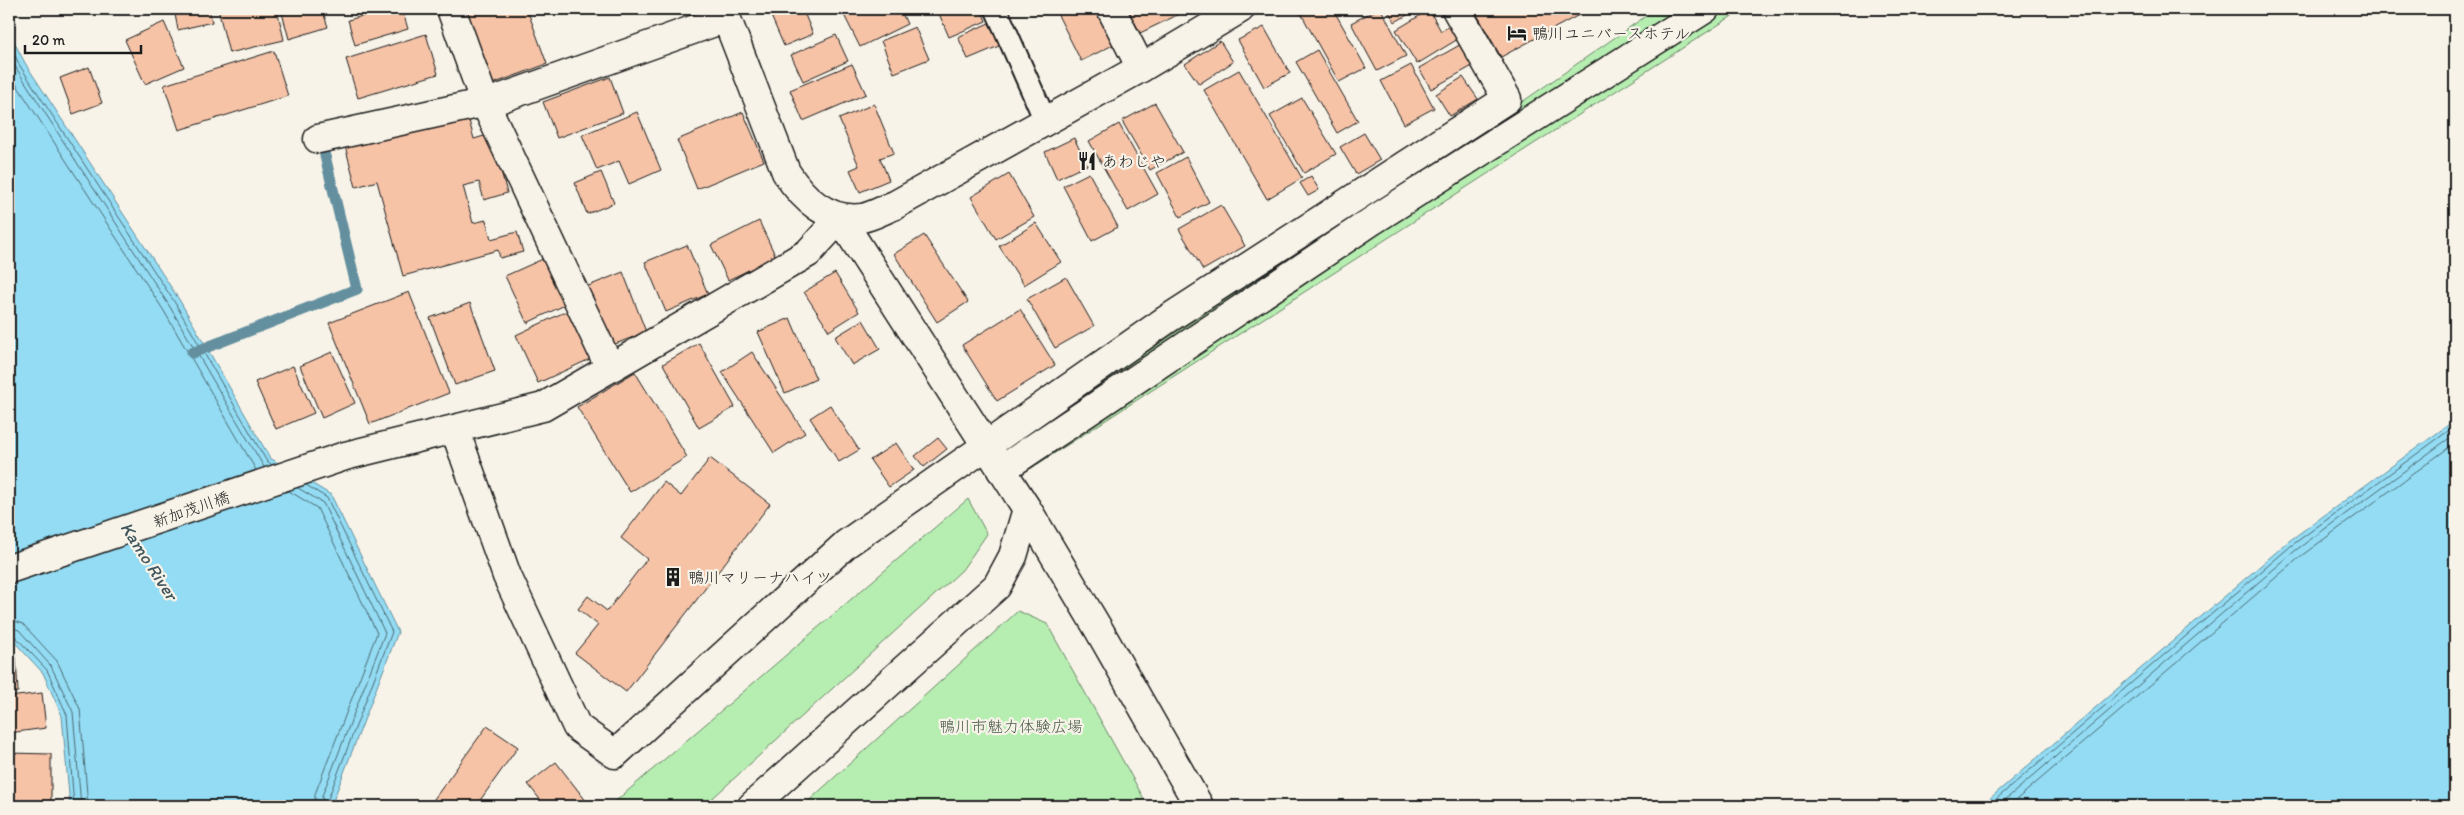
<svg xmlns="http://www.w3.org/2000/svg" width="2464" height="815" viewBox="0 0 2464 815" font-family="Itim,'Klee One',sans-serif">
<rect width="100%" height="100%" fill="#f7f3e8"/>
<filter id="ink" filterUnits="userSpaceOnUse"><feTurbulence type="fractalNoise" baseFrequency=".02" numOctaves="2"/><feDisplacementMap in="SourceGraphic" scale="10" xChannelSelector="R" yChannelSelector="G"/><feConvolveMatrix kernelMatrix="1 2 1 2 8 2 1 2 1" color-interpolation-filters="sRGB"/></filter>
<g filter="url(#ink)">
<!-- green -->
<path fill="#b6eeb1" stroke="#698566" d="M1656 9H1743L1030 469 1019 437 1512 109Z
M968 499 987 534 962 570 704 806H610Z
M1018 611 1047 624 1148 806H803Z"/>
<!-- water -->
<path fill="#93dcf4" stroke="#638f9e" d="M9 32 25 63 180 301 270 458 331 495 398 632 333 801 336 806H70L62 716 43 673 9 636Z
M2455 420V806H1981L2289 541Z"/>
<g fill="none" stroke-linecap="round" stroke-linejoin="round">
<!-- shore -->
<path stroke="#4c6972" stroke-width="1" d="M9 43 20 66 175 303 266 460 272 465
M9 57 170 307 264 467
M9 73 164 311 256 470
M306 485 327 498 392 632 328 799 330 806
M298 488 323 503 385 633 322 796 323 806
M289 491 317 508 377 633 315 794V806
M9 619 23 624 57 661 80 709 88 806
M9 627 19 630 51 666 73 712 81 806
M9 633 14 635 47 670 67 715 74 806
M1988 806 2292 545 2455 426
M1998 806 2296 550 2455 434
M2009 806 2301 556 2455 443"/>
<!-- stream -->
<path stroke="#638f9e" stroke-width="11" d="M192 353 357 289 325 156"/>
</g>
<!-- building -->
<path fill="#f6c3a7" stroke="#1c1c1c" d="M174 9H209L212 22 178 30Z
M218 9H277L284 40 229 53Z
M281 9H322L328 27 289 39Z
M388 9H402L408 29 355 45 348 20Z
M458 9H527L547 64 487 86Z
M768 9H819L805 15 813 34 784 46Z
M841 9H900L907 24 860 47Z
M937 9H981L986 21 949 37Z
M1055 9H1100L1117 43 1081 61Z
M1128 9H1188V10L1140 33Z
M1302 9H1333L1366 68 1339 82 1299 10Z
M1378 9H1381L1406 56 1377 71 1351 23Z
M1387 9H1418L1395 22Z
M1474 9H1590L1501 57Z
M1429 10 1441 31 1455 23 1463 36 1417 64 1396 30Z
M164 22 184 67 145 84 125 40Z
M989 23 999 46 968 59 958 37Z
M915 27 929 59 894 73 881 41Z
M1264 27 1290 73 1264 87 1238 40Z
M426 34 438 74 358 98 346 59Z
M836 35 848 61 803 81 791 55Z
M1220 41 1233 62 1199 84 1185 64Z
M1465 42 1476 64 1431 89 1419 68Z
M1317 50 1358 121 1337 133 1296 62Z
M274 51 288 96 179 130 164 85Z
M852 64 866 94 803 121 790 90Z
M1411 65 1434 108 1404 124 1381 81Z
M89 67 102 103 73 114 60 78Z
M1239 70 1302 178 1267 199 1204 90Z
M610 77 623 113 557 138 543 102Z
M1463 77 1478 99 1450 116 1436 94Z
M1302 98 1336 154 1304 173 1270 116Z
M1155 103 1183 152 1150 170 1122 121Z
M874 104 894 153 880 158 889 180 860 192 850 170 859 166 839 119Z
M637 112 661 170 629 184 619 161 597 170 582 135Z
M743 112 764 161 697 189 677 140Z
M467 113 474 139 491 134 507 193 484 200 479 182 463 186 473 223 486 220 491 239 517 232 523 252 500 258 498 250 403 276 377 181 356 187 345 146Z
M1119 124 1158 194 1128 211 1089 141Z
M1364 133 1380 160 1356 174 1340 147Z
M1074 138 1087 165 1057 179 1045 152Z
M1186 157 1209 202 1180 217 1157 173Z
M601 172 614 203 587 214 575 183Z
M1089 173 1118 227 1092 241 1063 186Z
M1009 174 1034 217 996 239 971 197Z
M1311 176 1319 190 1308 196 1300 183Z
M1221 205 1245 246 1203 270 1179 229Z
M759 221 776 257 728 280 711 245Z
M1036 223 1061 262 1024 285 999 246Z
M924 235 968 302 937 322 894 254Z
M687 245 708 294 666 312 645 262Z
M545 258 567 304 527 323 505 276Z
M623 272 646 332 610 346 586 287Z
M835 273 859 312 829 331 804 292Z
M1066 277 1094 326 1055 348 1027 299Z
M409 292 449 393 370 424 329 323Z
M470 303 495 371 455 385 430 318Z
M1020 309 1055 365 997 401 962 345Z
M567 311 590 359 538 383 516 335Z
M790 318 816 379 785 393 758 332Z
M863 320 880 349 852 365 835 337Z
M699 343 735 407 699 428 663 364Z
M332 352 355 403 322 418 300 366Z
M752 352 805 433 774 453 722 372Z
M293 366 314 413 276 429 255 382Z
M635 372 687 457 630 492 577 407Z
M830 405 859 450 839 462 810 418Z
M938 438 947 449 924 467 915 456Z
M896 443 914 470 889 487 870 460Z
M710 458 770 504 626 692 575 653 598 625 578 609 588 596 607 611 647 559 621 538 664 482 681 496Z
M9 657H16L18 692 9 693Z
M42 693 46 728 9 733V697Z
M487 726 518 747 476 806H429Z
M9 753 51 754V806H9Z
M556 762 590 806H545L528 784Z"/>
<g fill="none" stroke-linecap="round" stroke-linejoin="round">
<!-- service casing -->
<g stroke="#1c1c1c" stroke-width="25">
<path id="service" d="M996 9 1045 120"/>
</g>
<!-- pedestrian casing -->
<g stroke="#1c1c1c" stroke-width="31">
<path id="pedestrian" d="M1001 470 1372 221 1705 9"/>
</g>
<!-- minor casing -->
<g stroke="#1c1c1c" stroke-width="31">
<path id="minor" d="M451 9 485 103 610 368
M1111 9 1141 68
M318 139 496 100 726 18
M455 430 507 576 577 727 615 754 846 544 1166 320 1507 99 1456 9
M9 569 345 456 543 407 808 253 840 218 1027 509 1099 630 1199 806
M752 806 997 586 1013 556 1027 509"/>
</g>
<!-- secondary casing -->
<g stroke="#1c1c1c" stroke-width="31">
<path id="secondary" d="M723 9 786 172C803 199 828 222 862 218 873 216 885 209 895 205L1141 68 1240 9"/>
</g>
<!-- service -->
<use href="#service" stroke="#f7f3e8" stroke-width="21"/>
<!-- pedestrian -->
<use href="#pedestrian" stroke="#f7f3e8" stroke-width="28"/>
<!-- minor -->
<use href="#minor" stroke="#f7f3e8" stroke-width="28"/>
<!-- secondary -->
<use href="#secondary" stroke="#f7f3e8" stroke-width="28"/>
</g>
</g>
<!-- icons -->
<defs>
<g id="hotel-bare" transform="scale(1.5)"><path d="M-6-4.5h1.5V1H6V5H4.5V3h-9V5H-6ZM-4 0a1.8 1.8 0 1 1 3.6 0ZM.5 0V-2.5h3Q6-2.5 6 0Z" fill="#1c1c1c" stroke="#f7f3e8" stroke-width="2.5" paint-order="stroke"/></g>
<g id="restaurant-bare" transform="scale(1.5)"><path d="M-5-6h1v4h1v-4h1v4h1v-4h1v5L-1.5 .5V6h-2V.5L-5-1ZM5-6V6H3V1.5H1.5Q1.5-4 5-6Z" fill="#1c1c1c" stroke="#f7f3e8" stroke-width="2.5" paint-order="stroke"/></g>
<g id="building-bare" transform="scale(1.5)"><path d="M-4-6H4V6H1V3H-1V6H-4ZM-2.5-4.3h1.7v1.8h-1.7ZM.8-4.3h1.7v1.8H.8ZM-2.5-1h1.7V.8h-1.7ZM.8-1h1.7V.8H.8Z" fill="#1c1c1c" stroke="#f7f3e8" stroke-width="2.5" paint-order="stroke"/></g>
</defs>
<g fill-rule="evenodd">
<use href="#hotel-bare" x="1517" y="33"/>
<use href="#restaurant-bare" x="1087" y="161"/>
<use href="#building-bare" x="673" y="577"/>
</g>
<g text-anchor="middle" stroke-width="4.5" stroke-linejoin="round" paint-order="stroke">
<!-- poi labels -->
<g font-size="16" fill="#1c1c1c" stroke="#f7f3e8" text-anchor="start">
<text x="1532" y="39">鴨川ユニバースホテル</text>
<text x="1102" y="167">あわじや</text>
<text x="688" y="583">鴨川マリーナハイツ</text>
</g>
<!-- street labels -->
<g font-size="16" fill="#1c1c1c" stroke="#f7f3e8">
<text transform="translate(191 509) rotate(-19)" y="6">新加茂川橋</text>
</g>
<!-- park labels -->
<g font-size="16" fill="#4a5b49" stroke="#f7f3e8">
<text x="1011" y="732">鴨川市魅力体験広場</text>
</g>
<!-- water labels -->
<g font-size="18" font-style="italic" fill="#40565d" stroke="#f7f3e8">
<text transform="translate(149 561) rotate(57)" y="6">Kamo River</text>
</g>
</g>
<!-- margin -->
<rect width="2464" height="815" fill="none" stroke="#f7f3e8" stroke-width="30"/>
<rect x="15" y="15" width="2434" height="785" fill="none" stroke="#1c1c1c" stroke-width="2" filter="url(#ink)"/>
<!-- scale -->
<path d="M25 45v8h116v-8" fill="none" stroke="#1c1c1c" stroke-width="2.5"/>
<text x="32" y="45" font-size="15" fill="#1c1c1c" stroke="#f7f3e8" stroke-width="4" paint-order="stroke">20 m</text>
</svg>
